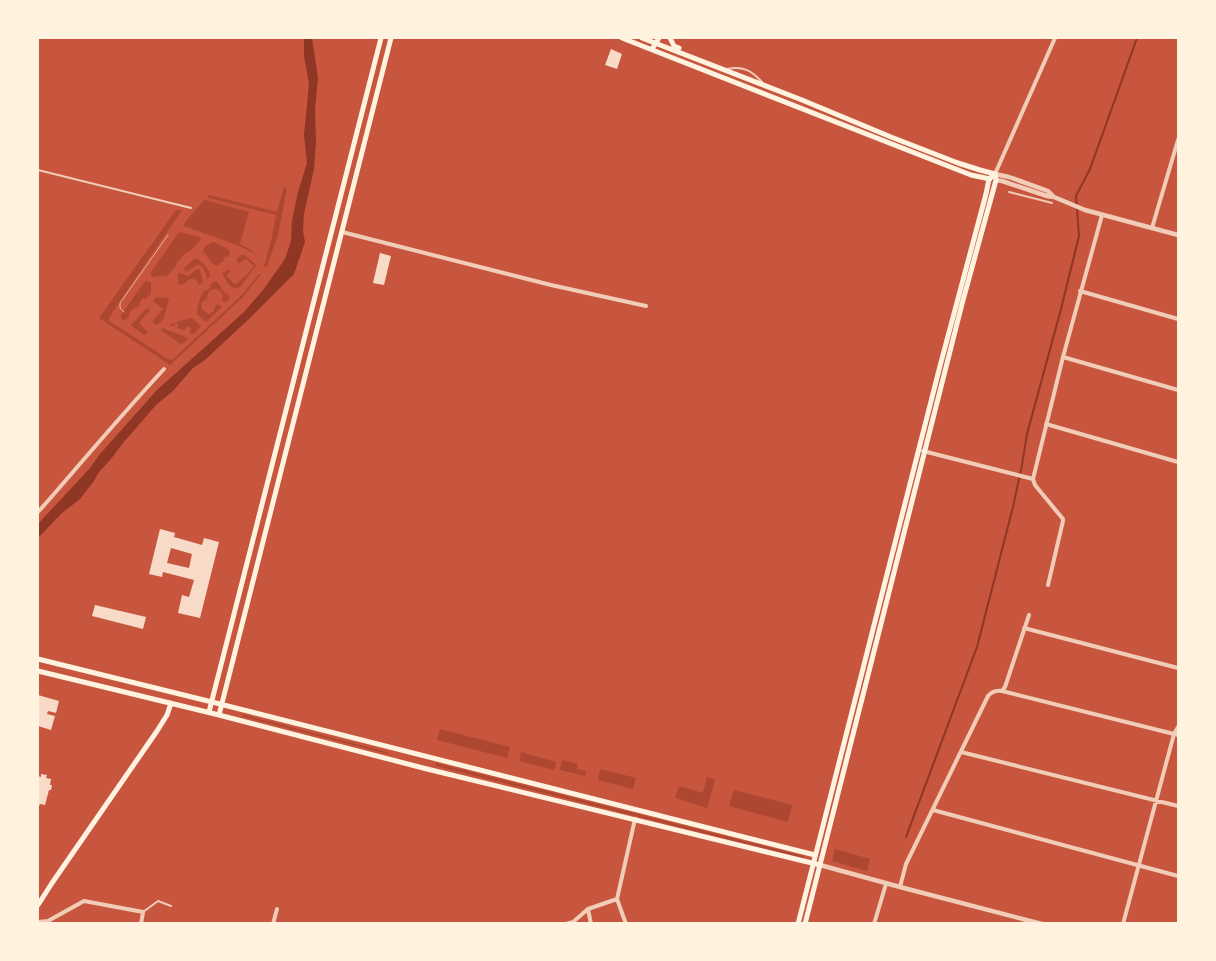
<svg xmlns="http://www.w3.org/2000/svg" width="1216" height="961" viewBox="0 0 1216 961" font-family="'Nunito Sans',sans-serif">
<rect width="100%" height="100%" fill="#c8553d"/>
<!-- green -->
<path fill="#ae4732" d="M284 187 287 188 278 235 267 266 264 267 272 237 276 215 209 198 208 196 209 195 277 212Z
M205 200 249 212 240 244 251 250 259 258 251 252 239 246 184 226 185 222 203 201Z
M176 210H182L110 316 109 320 111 322 168 359 172 360 242 295 259 274H261L243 297 170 365 99 318Z
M179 232 200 237 201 240 190 251 185 253 177 263 176 266 167 276C164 277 161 275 159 276 154 277 153 278 150 274L151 272Z
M214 242 228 249 230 253 228 257 226 256 223 259 225 260 217 266 213 264 203 251C204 246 209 243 214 242Z
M241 255H245L256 265V266L240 287C231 291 227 282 223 275V273L229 269 231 271 226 275 235 285C240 280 251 272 254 266L246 259 239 263 237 262 236 263 237 259Z
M195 258C201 260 210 269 210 276L207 279C205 273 205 264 196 265L187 272 183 269Z
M197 269 200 270 203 282 199 285 196 280C189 277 188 281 182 285L178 284V274L180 273 188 276Z
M145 281H147L151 283V294L145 299 143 298 140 301 139 307 134 308 129 313 130 315 125 320H123L121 318V315Z
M216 281 221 286 220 288 225 293 226 292 230 298 225 303 222 300 223 296 221 291 216 289 210 290 208 293 207 299 203 301 201 304 202 310 209 314 213 312 215 306 218 304 222 307 206 322 197 314C197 307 200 295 205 290L206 291 211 287 210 285 213 282Z
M156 297 161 298 166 297 169 299 164 318 157 325 152 322 163 309 153 301Z
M147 308 150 310 139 323 148 332 144 335 133 327 131 325Z
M190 318 193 319 201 326 194 334 189 333 191 329 188 326 184 330 177 328 178 324 175 323 174 326 168 325Z
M163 328 188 338 184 343 181 344 162 331 161 329Z
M241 714 387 752 388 754 244 717Z
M440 729 510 747 507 758 437 740Z
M521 752 556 762 554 770 519 761Z
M562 760 578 764 577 769 586 771 585 776 560 770Z
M436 763 804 856 803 858 436 766Z
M600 769 636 778 633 789 598 780Z
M707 777 715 780 707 808 675 798 679 786 703 793Z
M734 790 792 805 788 822 729 806Z
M835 849 870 859 867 871 832 861Z"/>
<!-- water -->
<path fill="#8f3625" d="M304 38H312L318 78 315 109 316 143 314 169 304 214 303 231 305 242 294 274 251 317 205 360 193 368 173 391 156 405 123 443 111 459 99 472 94 481 80 499 62 513 38 538V524L90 468 100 454 157 390 244 312 263 290 285 259 291 241 292 221 298 192 307 163 304 135 309 84 304 56Z"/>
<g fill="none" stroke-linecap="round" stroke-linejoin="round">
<!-- stream -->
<path stroke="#8f3625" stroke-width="2" d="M906 837 977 647 1013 507 1022 465 1027 434 1061 309 1079 236 1076 196 1090 169 1137 38"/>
</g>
<!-- building -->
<path fill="#f7dbc8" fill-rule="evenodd" d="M611 49 622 54 617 69 605 65Z
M380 253 391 256 384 285 373 283Z
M160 529 175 533 174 537 202 545 204 538 219 542 200 618 178 613 182 595 189 597 194 580 163 572 162 577 149 574ZM171 548 192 554 189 568 167 563Z
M95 605 146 617 143 629 92 616Z
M38 695 59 701 56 713 48 711 47 714 55 716 51 730 38 726Z
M41 774 47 775 46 778 51 779 50 785H52L51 790H49L45 805 40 804 39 806H38V776L41 777Z"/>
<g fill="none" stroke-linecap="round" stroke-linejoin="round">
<!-- service -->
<path stroke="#f1ccb7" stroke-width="2" d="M727 69C743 66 751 70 762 82
M38 170 191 208
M1009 192 1052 203
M143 912 158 901 171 906"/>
<!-- minor -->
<path stroke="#f1ccb7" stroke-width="4" d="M995 174 1055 38
M1152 228 1178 140
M342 232 551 285 646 306
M1080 291 1178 319
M1063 357 1178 390
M1046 424 1178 462
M923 451 1033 479
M1033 479 1063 357 1102 215
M1033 479 1035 485 1063 519V521L1048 585
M38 512 47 502C86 457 124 412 164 369
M1024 628 1178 668
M1002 691 1178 735
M961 752 1178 806
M933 810 1178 876
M900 887 906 864 988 696C992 691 996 690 1002 691L1005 687 1029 615
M617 899 635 819
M617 899 626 924
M588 909 591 924
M38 922 48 921 84 901 143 912 141 924
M273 924 277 909
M566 924 573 922 588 909 617 899
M874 924 886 884
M1123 924 1174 734 1178 727"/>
<!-- tertiary -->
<path stroke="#f1ccb7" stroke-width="4.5" d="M995 174 1009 177 1048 191 1054 197
M996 180 1002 181 1047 196 1054 197 1085 210 1178 235
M820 865 900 887 1042 924"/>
<!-- secondary -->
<path stroke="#fff3e0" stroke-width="5" d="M622 38 971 175 990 179
M642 38 802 100 891 137 958 163 980 170 995 174
M670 38 674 46 679 48
M652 49 659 38
M38 659 212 702 815 855
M38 671 215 714 427 769 820 865
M209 712 381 38
M219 715 391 38
M38 905 52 883 157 731 167 715 171 703
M798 924 940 366 986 194 989 179 995 174
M805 924 962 304 996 180 995 174"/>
<!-- tram -->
<path stroke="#e9b49f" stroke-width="1" d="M124 312 120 308V303L168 235"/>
</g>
<!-- border -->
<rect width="1216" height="961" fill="none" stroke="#fff3e0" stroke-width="78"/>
</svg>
